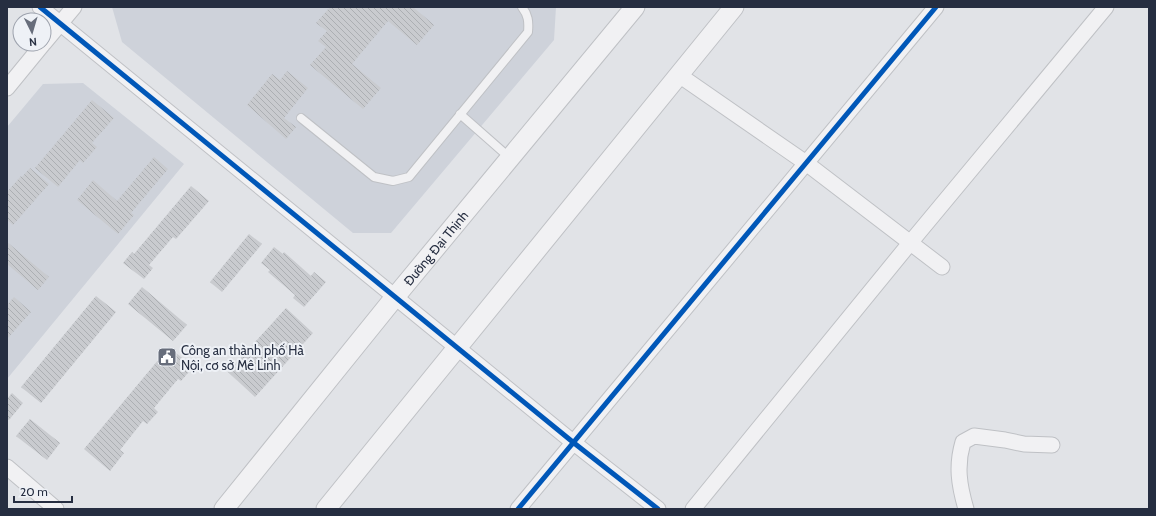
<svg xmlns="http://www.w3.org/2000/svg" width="1156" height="516" viewBox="0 0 1156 516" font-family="Cabin,sans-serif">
<defs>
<pattern id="building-back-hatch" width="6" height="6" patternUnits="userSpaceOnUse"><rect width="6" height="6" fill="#c9cbcf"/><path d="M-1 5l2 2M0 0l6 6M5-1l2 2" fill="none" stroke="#acafb3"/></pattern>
</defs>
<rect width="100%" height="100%" fill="#e1e3e7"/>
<!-- built -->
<path fill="#ced2da" d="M112 7H556L554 40 391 233H353L122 42Z
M83 83 184 164 7 379V127L43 84Z"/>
<!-- building -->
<path fill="url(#building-back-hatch)" d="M330 7H413L434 25 417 45 388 21 352 64 381 88 363 109 310 65 326 47 318 41 327 31 316 23Z
M287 71 308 88 284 118 296 127 286 139 247 105 272 74 280 80Z
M92 100 114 118 92 143 97 147 83 163 80 160 58 187 35 168Z
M154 157 168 169 131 213 134 215 118 234 77 200 93 180 117 201Z
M30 168 49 184 13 225 7 220V192L21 176 22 177Z
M191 186 209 201 176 239 173 237 149 265 153 268 144 279 123 263 132 252 134 254Z
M249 234 262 244 222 292 210 282Z
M7 242 49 277 38 290 7 264Z
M274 247 283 254 284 252 311 276 314 272 326 282 304 307 293 298 295 295 268 272 270 270 261 263Z
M142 287 187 325 173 341 128 304Z
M96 296 116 312 41 403 21 387Z
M14 297 31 312 7 339V305Z
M286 308 313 333 255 397 228 372Z
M169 347 193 367 181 381 178 379 154 408 158 412 147 424 143 421 120 450 124 453 110 471 84 449Z
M12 393 23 403 9 420 7 419V399Z
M30 419 60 443 47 460 16 436Z"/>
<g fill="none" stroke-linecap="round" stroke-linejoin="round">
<!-- service casing -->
<g stroke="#bfc1c5" stroke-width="10">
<path id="service" d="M460 114 510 158
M301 118 374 177 393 181 409 177 528 32C529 21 528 15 522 7"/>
</g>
<!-- minor casing -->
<g stroke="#bfc1c5" stroke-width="17">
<path id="minor" d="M40 7 574 443 658 509
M44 43 74 7
M679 75 806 163 942 267
M7 88 43 44
M7 467 56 509
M518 509 936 7
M693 509 910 243 1106 7
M966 509C959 485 956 466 963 442L974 436 1005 440 1024 444 1052 445"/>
</g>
<!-- tertiary casing -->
<g stroke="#bfc1c5" stroke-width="21">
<g id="tertiary">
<path id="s1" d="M224 509 395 297 635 7"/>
<path d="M326 509 734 7"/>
</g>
</g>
<!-- service -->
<use href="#service" stroke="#f1f1f3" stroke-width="8"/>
<!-- minor -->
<use href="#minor" stroke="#f1f1f3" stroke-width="15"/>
<!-- tertiary -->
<use href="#tertiary" stroke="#f1f1f3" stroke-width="19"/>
<!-- cycleway casing -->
<g stroke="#eef1f6" stroke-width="8">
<path id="cycleway" d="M40 7 574 443 658 509
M518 509 936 7"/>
</g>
<!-- cycleway -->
<use href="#cycleway" stroke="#0057b8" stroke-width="5"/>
</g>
<!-- icons -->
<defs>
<g id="civic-square" transform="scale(1)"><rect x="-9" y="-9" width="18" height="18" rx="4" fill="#676d7b" stroke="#eef1f6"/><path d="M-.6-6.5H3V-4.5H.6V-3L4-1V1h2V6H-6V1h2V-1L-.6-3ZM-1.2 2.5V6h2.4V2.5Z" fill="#fff"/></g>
</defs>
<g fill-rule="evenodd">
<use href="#civic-square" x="167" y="357"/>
</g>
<g text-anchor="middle" stroke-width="4" stroke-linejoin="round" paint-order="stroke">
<!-- street labels -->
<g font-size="13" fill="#262e41" stroke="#eef1f6">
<text dy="5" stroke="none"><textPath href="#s1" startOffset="336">Đường Đại Thịnh</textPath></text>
</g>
<!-- poi labels -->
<g font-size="13" fill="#262e41" stroke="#eef1f6" text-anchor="start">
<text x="181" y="355">Công an thành phố Hà<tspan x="181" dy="15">Nội, cơ sở Mê Linh</tspan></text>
</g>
</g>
<!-- border -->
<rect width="1156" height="516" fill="none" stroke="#262e41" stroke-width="16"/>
<!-- north arrow -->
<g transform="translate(32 32) rotate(175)"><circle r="19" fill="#eef1f6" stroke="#9ea3ae"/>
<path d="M0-3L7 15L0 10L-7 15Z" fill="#676d7b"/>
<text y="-6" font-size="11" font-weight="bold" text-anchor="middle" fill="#262e41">N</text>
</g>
<!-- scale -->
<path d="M14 496v6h58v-6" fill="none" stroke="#262e41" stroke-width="2"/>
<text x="20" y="496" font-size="12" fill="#262e41" stroke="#eef1f6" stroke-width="3" paint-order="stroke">20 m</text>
</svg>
